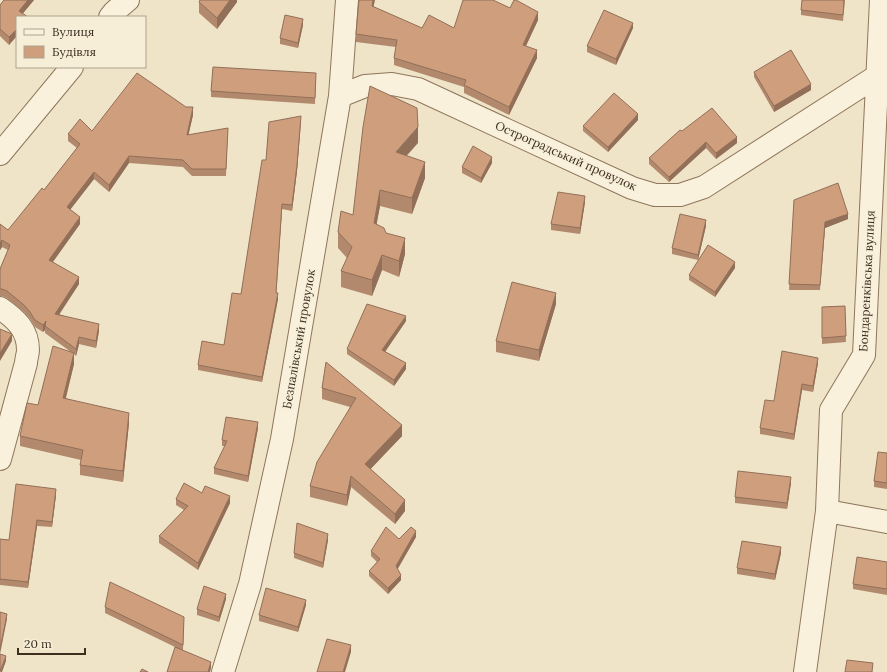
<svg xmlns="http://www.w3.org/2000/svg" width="887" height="672" viewBox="0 0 887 672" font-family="Lora,serif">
<rect width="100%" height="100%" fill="#f0e4c8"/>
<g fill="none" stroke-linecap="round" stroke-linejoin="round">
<!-- street casing -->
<g stroke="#8d765c" stroke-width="24">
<path id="street" d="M110 17 114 12 128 0
M340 96 365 86 392 84 418 89 632 188 655 195H680L704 187 877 76H887
M0 154 72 67
M0 308C16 319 28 330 28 350 28 354 26 359 26 363L0 459
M827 511 887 522
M223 672 250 584 282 439 340 96 347 0
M805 672 827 511 831 410 864 355 881 0"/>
</g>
<!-- street -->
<use href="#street" stroke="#faf1dc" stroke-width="22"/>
</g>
<!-- wall -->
<path fill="#b2896c" d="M4 0H34L23 13 9 45 0 36V5Z
M237 0V2L217 29 199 13V2Z
M845 0 843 21 801 15V10Z
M373 7 422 28H454L538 20 526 46 537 58 509 115 464 93V87L394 65V58L396 47 356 42V34Z
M303 25 298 48 280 44V38Z
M633 28 616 65 587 52V46Z
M754 72 811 90 774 112 754 77Z
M316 79 315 104 211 97V91Z
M193 115 188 135 228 128 226 176H192L183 167 129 163 109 192 94 179 70 209 80 224 53 262 79 284 59 314 99 331 96 348 79 344 76 356 74 354V364L66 398 129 423 123 482 80 475V465L81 460 20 446V436L38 405 71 352 45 333V330L43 332 35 327 30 319 24 312 7 298 2 296H0V269L8 250 2 247 0 250V224L8 230 44 190 77 148 68 141V134L92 131Z
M638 120 608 152 583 131V126Z
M301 122 297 171 292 211 282 209 276 293 278 299 262 382 198 370V365L224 345 241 294 266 160Z
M682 131 737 143 716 159 706 148 669 182 649 164V158Z
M418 143 407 156 425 178 412 214 380 206 376 225 405 254 399 277 382 270 372 296 341 287V271L347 258 338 248V232Z
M492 163 481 183 462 173V167Z
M794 200 848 219 825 228 820 290H789Z
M585 202 580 234 551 230V224Z
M706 226 698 260 672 254V248Z
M735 268 715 297 689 280V275Z
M556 304 539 361 496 352V341Z
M845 306 846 342 822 344V307Z
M406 321 385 352 406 369 394 386 347 354V349Z
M326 362 402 436 370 469 405 511 395 524 351 487 347 506 310 497V486L350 407 322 399V388Z
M818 363 813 392 802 390 794 440 760 434V428L774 401Z
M258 428 248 482 214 474V468L225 446H222V440Z
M887 453V489L874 487V481Z
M791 483 787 509 735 503V497Z
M202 493 230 503 198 570 159 543V536L184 510 176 505V499Z
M56 495 52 527 37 526 28 588 0 585V539L9 540Z
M416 537 397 569 401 580 388 594 369 576V571L377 562 371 556V551L399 539Z
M328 540 323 568 294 558V553Z
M781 553 775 580 737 574V568Z
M887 562V595L853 589V584Z
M226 599 219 622 197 615V609Z
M306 605 298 632 259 621V615Z
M105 607 184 622 183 650 211 668 175 647 105 613Z"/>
<!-- shaded-wall -->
<path fill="#916f58" d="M28 0H34L20 17 19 11Z
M230 0H237V2L217 29V18Z
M373 0H375L372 14V6Z
M538 12V20L523 52V45Z
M303 19V25L298 48V43Z
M633 23V28L616 65V59Z
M17 29V36L9 45V37Z
M537 50V58L509 115V107Z
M811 84V90L774 112V106Z
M193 107V115L187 142V135Z
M638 114V120L608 152V147Z
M301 116 297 171 292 211V205Z
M418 127V143L396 167V152Z
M737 137V143L716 159V153Z
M706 142V148L669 182V177Z
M129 156V163L109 192V185Z
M492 157V163L481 183V178Z
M425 162V178L412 214V198Z
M94 172V179L67 214V207Z
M380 190V206L374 239V223Z
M585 196V202L580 234V228Z
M282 204V209L276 298V293Z
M848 214V219L825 228 820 290 825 222Z
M80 217V224L49 267V260Z
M706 220V226L698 260V255Z
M405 238V254L399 277V261Z
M2 240V247L0 250V243Z
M382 255V270L372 296V280Z
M735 262V268L715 297V292Z
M79 277V284L55 321V314Z
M278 293V299L262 382V377Z
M556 293V304L539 361V350Z
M406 316V321L382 356V350Z
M46 321 45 330 43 332V325Z
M99 324V331L96 348V341Z
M12 334V341L0 361V353Z
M79 337V344L76 356V349Z
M74 353V364L63 408V398Z
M818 358V363L813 392V386Z
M406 363V369L394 386V380Z
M802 384V390L794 440V434Z
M129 413V423L123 482V471Z
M258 422V428L248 482V476Z
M402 425V436L365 475V464Z
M351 476V487L347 506V495Z
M791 477V483L787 509V503Z
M56 489V495L52 527V522Z
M230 496V503L198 570V563Z
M405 500V511L395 524V514Z
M37 520V526L28 588V582Z
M416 531V537L396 572V566Z
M328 534V540L323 568V563Z
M781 547V553L775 580V574Z
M401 575V580L388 594V588Z
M226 594V599L219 622V617Z
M306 600V605L298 632V627Z
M7 614V619L0 654V649Z
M351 645V652L345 672H343Z
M6 656V661L2 672H0Z
M211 662V668L210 672H208Z"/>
<!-- building -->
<path fill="#cf9f7d" stroke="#916f58" d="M4 0H28L19 11 28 17H17V29L9 37 0 29V5Z
M200 0H230L217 18 199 2Z
M359 0H373L372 6 422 28 429 15 454 28 463 0H493L510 8 514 0H516L538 12 523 45 537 50 509 107 464 85 466 80 394 58 397 40 356 34Z
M802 0H844L843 15 801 10Z
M604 10 633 23 616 59 587 46Z
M285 15 303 19 298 43 280 38Z
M791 50 811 84 774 106 754 72Z
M213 67 316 73 315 98 211 91Z
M137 73 186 107H193L187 135 228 128 226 169H192L183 160 129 156 109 185 94 172 67 207 80 217 49 260 79 277 55 314 99 324 96 341 79 337 76 349 45 326 46 321 43 325 35 320 30 312 24 305 7 291 2 289H0V269L10 245 2 240 0 243V224L8 230 42 188 44 190 80 144 68 134 80 119 92 131Z
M370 86 417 108 418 127 396 152 425 162 412 198 380 190 374 223 384 228 386 233 405 238 399 261 382 255 372 280 341 271 352 247 338 232 341 211 353 215 363 127Z
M614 93 638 114 608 147 583 126Z
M712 108 737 137 716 153 706 142 669 177 649 158 680 130 682 131Z
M301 116 297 165 292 205 282 204 276 293H278L262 377 198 365 202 341 224 345 232 293 241 294 262 160H266L269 122Z
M473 146 492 157 481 178 462 167Z
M838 183 848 214 825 222 820 285 789 284 794 200Z
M558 192 585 196 580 228 551 224Z
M680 214 706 220 698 255 672 248Z
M708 245 735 262 715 292 689 275Z
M512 282 556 293 539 350 496 341Z
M367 304 406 316 382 350 406 363 394 380 347 349Z
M845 306 846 336 822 338V307Z
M0 329 12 334 0 353Z
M53 346 74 353 63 398 129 413 123 471 80 465 83 450 20 436 27 403 38 405Z
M782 351 818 358 813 386 802 384 794 434 760 428 765 400 774 401Z
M326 362 402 425 365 464 405 500 395 514 351 476 347 495 310 486 317 462 356 398 322 388Z
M226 417 258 422 248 476 214 468 227 441 222 440Z
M878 452 887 453V483L874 481Z
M738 471 791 477 787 503 735 497Z
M184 483 202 493 205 486 230 496 198 563 159 536 188 506 176 499Z
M16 484 56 489 52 522 37 520 28 582 0 579V539L9 540Z
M297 523 328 534 323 563 294 553Z
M386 527 399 539 411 527 416 531 396 566 401 575 388 588 369 571 380 559 371 551Z
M742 541 781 547 775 574 737 568Z
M857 557 887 562V589L853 584Z
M110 582 184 617 183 645 105 607Z
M204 586 226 594 219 617 197 609Z
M266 588 306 600 298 627 259 615Z
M0 612 7 614 0 649Z
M327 639 351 645 343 672H317Z
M175 647 211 662 208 672H167Z
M0 654 6 656 0 671Z
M847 660 873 663 872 672H845Z
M142 669 148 672H140Z"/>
<g text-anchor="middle" stroke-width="3" stroke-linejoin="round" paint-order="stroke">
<!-- street labels -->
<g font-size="12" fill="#3d2e20" stroke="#f7eed8">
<text transform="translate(566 156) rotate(24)" y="4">Остроградський провулок</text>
<text transform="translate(867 281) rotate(-87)" y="4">Бондаренківська вулиця</text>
<text transform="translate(299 339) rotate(-80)" y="4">Безпалівський провулок</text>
</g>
</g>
<!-- legend -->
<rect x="16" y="16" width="130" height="52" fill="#f7eed8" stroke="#ada18e"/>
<rect x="24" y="29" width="20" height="6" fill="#faf1dc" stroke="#ada18e"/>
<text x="52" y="36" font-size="12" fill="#3d2e20">Вулиця</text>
<rect x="24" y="46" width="20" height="12" fill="#cf9f7d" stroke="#ada18e"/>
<text x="52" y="56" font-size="12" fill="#3d2e20">Будівля</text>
<!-- scale -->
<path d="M18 648v6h67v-6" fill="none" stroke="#3d2e20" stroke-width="2"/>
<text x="24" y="648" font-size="12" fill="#3d2e20" stroke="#f7eed8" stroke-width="3" paint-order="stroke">20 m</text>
</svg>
